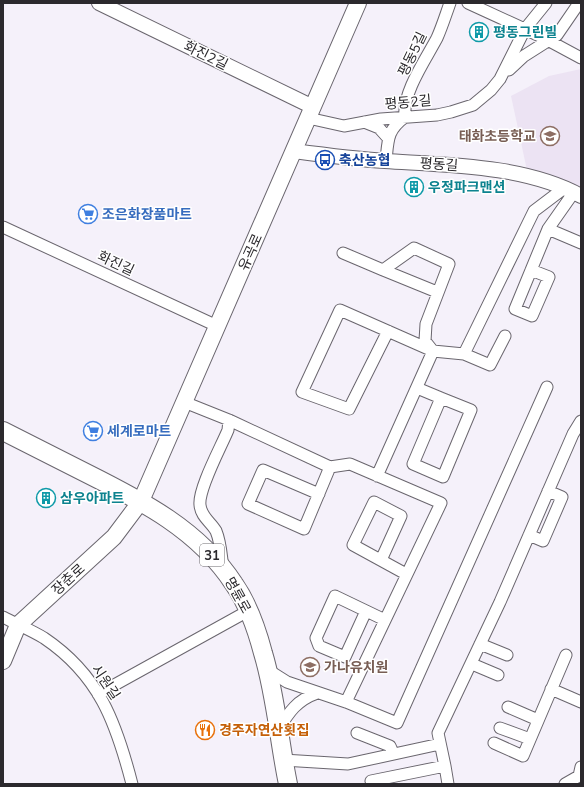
<svg xmlns="http://www.w3.org/2000/svg" width="584" height="787" viewBox="0 0 584 787" font-family="'Nunito Sans','Noto Sans KR',sans-serif">
<rect width="100%" height="100%" fill="#f5f1fa"/>
<!-- built -->
<path fill="#ece3f3" d="M581 69V196L528 175 511 96 549 76Z"/>
<g fill="none" stroke-linecap="round" stroke-linejoin="round">
<!-- minor casing -->
<g stroke="#6a666e" stroke-width="13">
<path id="minor" d="M468 3 542 37 581 58
M509 70 524 56 557 35 579 3
M308 118 344 126 381 119 437 115 451 112 473 105 491 90 500 79 525 29 546 3
M364 122 379 128 388 138
M386 161C388 140 387 130 405 117 402 93 426 59 437 38 442 27 446 14 450 3
M3 227 217 326
M548 229 581 243
M343 253 383 270
M531 270 549 277 532 316 515 309 548 229 574 192
M388 331 349 409 302 392 340 310 433 351 464 354 534 211 563 189
M464 354 490 365 505 336
M417 388 441 398 413 464 443 477 471 410 441 398
M184 402 229 420 330 467 350 464 441 503 346 702
M377 476 433 351 425 341 426 324 449 264 414 248 383 270 437 292
M319 494 263 470 248 504 304 529 330 467
M529 535 543 541 562 497 548 491
M381 560 401 516 374 502 353 545 406 574
M223 568C221 555 221 543 216 531 211 522 201 517 200 505 198 489 221 447 228 430L229 420
M366 611 345 657 319 646 316 638 335 596 385 620
M3 617C16 624 31 630 44 638 99 675 116 722 132 784
M480 644 507 655
M472 664 498 675
M268 670 287 682 346 702 397 723 547 387
M551 689 581 702
M98 694 248 611
M508 707 538 720
M500 728 530 739
M278 730C289 712 297 700 317 693
M357 733 390 746 393 753
M494 743 523 756 566 655
M283 760 348 764 440 744
M445 766 438 733 500 602 573 434 581 421
M371 781 445 766 448 784
M565 784 579 776 581 767"/>
</g>
<!-- tertiary casing -->
<g stroke="#6a666e" stroke-width="16">
<path id="tertiary" d="M99 3 313 107
M294 151C324 155 354 159 385 161 447 165 525 165 581 196"/>
</g>
<!-- secondary casing -->
<g stroke="#6a666e" stroke-width="18">
<path id="secondary" d="M3 661 18 625 114 537 141 501 358 3"/>
</g>
<!-- primary casing -->
<g stroke="#6a666e" stroke-width="20">
<path id="primary" d="M3 431C31 445 58 459 86 473 142 501 199 530 234 584 248 604 257 630 263 653 276 696 279 741 288 784"/>
</g>
<!-- minor -->
<use href="#minor" stroke="#fff" stroke-width="11"/>
<!-- tertiary -->
<use href="#tertiary" stroke="#fff" stroke-width="14"/>
<!-- secondary -->
<use href="#secondary" stroke="#fff" stroke-width="16"/>
<!-- primary -->
<use href="#primary" stroke="#fff" stroke-width="18"/>
</g>
<!-- icons -->
<defs>
<g id="building-ring" transform="scale(1)"><circle r="9.5" fill="#fff" stroke="#0f9aa8" stroke-width="1.5"/><path d="M-4-6H4V6H1V3H-1V6H-4ZM-2.5-4.3h1.7v1.8h-1.7ZM.8-4.3h1.7v1.8H.8ZM-2.5-1h1.7V.8h-1.7ZM.8-1h1.7V.8H.8Z" fill="#0f9aa8"/></g>
<g id="school-ring" transform="scale(1)"><circle r="9.5" fill="#fff" stroke="#8d6e63" stroke-width="1.5"/><path d="M0-5L7-2L0 1L-7-2ZM-4 1L0 2.5L4 1V4Q0 6-4 4Z" fill="#8d6e63"/></g>
<g id="bus-ring" transform="scale(1)"><circle r="9.5" fill="#fff" stroke="#1a4fb4" stroke-width="1.5"/><path d="M-5-6H5V4H4V6H2V4H-2V6H-4V4H-5ZM-3.5-4V0h7V-4ZM-3.5 1.2v1.5H-2V1.2ZM2 1.2v1.5H3.5V1.2Z" fill="#1a4fb4"/></g>
<g id="supermarket-ring" transform="scale(1)"><circle r="9.5" fill="#fff" stroke="#3f7fe0" stroke-width="1.5"/><path d="M-6-5.5h2.5l.6 2H6L4.5 2H-2.5L-4.4-4H-6ZM-1.5 3.2a1.3 1.3 0 1 0 .1 0ZM3 3.2a1.3 1.3 0 1 0 .1 0Z" fill="#3f7fe0"/></g>
<g id="restaurant-ring" transform="scale(1)"><circle r="9.5" fill="#fff" stroke="#e8710a" stroke-width="1.5"/><path d="M-5-6h1v4h1v-4h1v4h1v-4h1v5L-1.5 .5V6h-2V.5L-5-1ZM5-6V6H3V1.5H1.5Q1.5-4 5-6Z" fill="#e8710a"/></g>
</defs>
<g fill-rule="evenodd">
<use href="#building-ring" x="479" y="32"/>
<use href="#school-ring" x="550" y="136"/>
<use href="#bus-ring" x="325" y="160"/>
<use href="#building-ring" x="414" y="187"/>
<use href="#supermarket-ring" x="88" y="214"/>
<use href="#supermarket-ring" x="93" y="431"/>
<use href="#building-ring" x="46" y="498"/>
<use href="#school-ring" x="310" y="667"/>
<use href="#restaurant-ring" x="205" y="730"/>
</g>
<g text-anchor="middle" stroke-width="3" stroke-linejoin="round" paint-order="stroke">
<!-- shield labels -->
<rect fill="#fff" stroke="#6b696c" stroke-width="1" x="200" y="544" width="24" height="22" rx="3"/>
<g font-size="13" font-weight="bold" fill="#2b292d">
<text x="212" y="560">31</text>
</g>
<!-- culture labels -->
<g font-size="14" font-weight="bold" fill="#0d838f" stroke="#fff" text-anchor="start">
<text x="493" y="37">평동그린빌</text>
<text x="428" y="192">우정파크맨션</text>
<text x="60" y="503">삼우아파트</text>
</g>
<!-- street labels -->
<g font-size="14" fill="#2b292d" stroke="#fff">
<text transform="translate(412 54) rotate(-64)" y="5">평동5길</text>
<text transform="translate(206 55) rotate(26)" y="5">화진2길</text>
<text transform="translate(408 102) rotate(-5)" y="5">평동2길</text>
<text transform="translate(439 164) rotate(4)" y="5">평동길</text>
<text transform="translate(250 252) rotate(-66)" y="5">유곡로</text>
<text transform="translate(116 263) rotate(25)" y="5">화진길</text>
<text transform="translate(68 579) rotate(-42)" y="5">장춘로</text>
<text transform="translate(238 595) rotate(61)" y="5">명륜로</text>
<text transform="translate(106 682) rotate(56)" y="5">시원길</text>
</g>
<!-- education labels -->
<g font-size="14" font-weight="bold" fill="#785e54" stroke="#fff" text-anchor="end">
<text x="536" y="141">태화초등학교</text>
<text x="324" y="672" text-anchor="start">가나유치원</text>
</g>
<!-- transit labels -->
<g font-size="14" font-weight="bold" fill="#164399" stroke="#fff" text-anchor="start">
<text x="339" y="165">축산농협</text>
</g>
<!-- shop labels -->
<g font-size="14" font-weight="bold" fill="#366cbe" stroke="#fff" text-anchor="start">
<text x="102" y="219">조은화장품마트</text>
<text x="107" y="436">세계로마트</text>
</g>
<!-- food labels -->
<g font-size="14" font-weight="bold" fill="#c56008" stroke="#fff" text-anchor="start">
<text x="219" y="735">경주자연산횟집</text>
</g>
</g>
<!-- border -->
<rect width="584" height="787" fill="none" stroke="#2b292d" stroke-width="8"/>
</svg>
